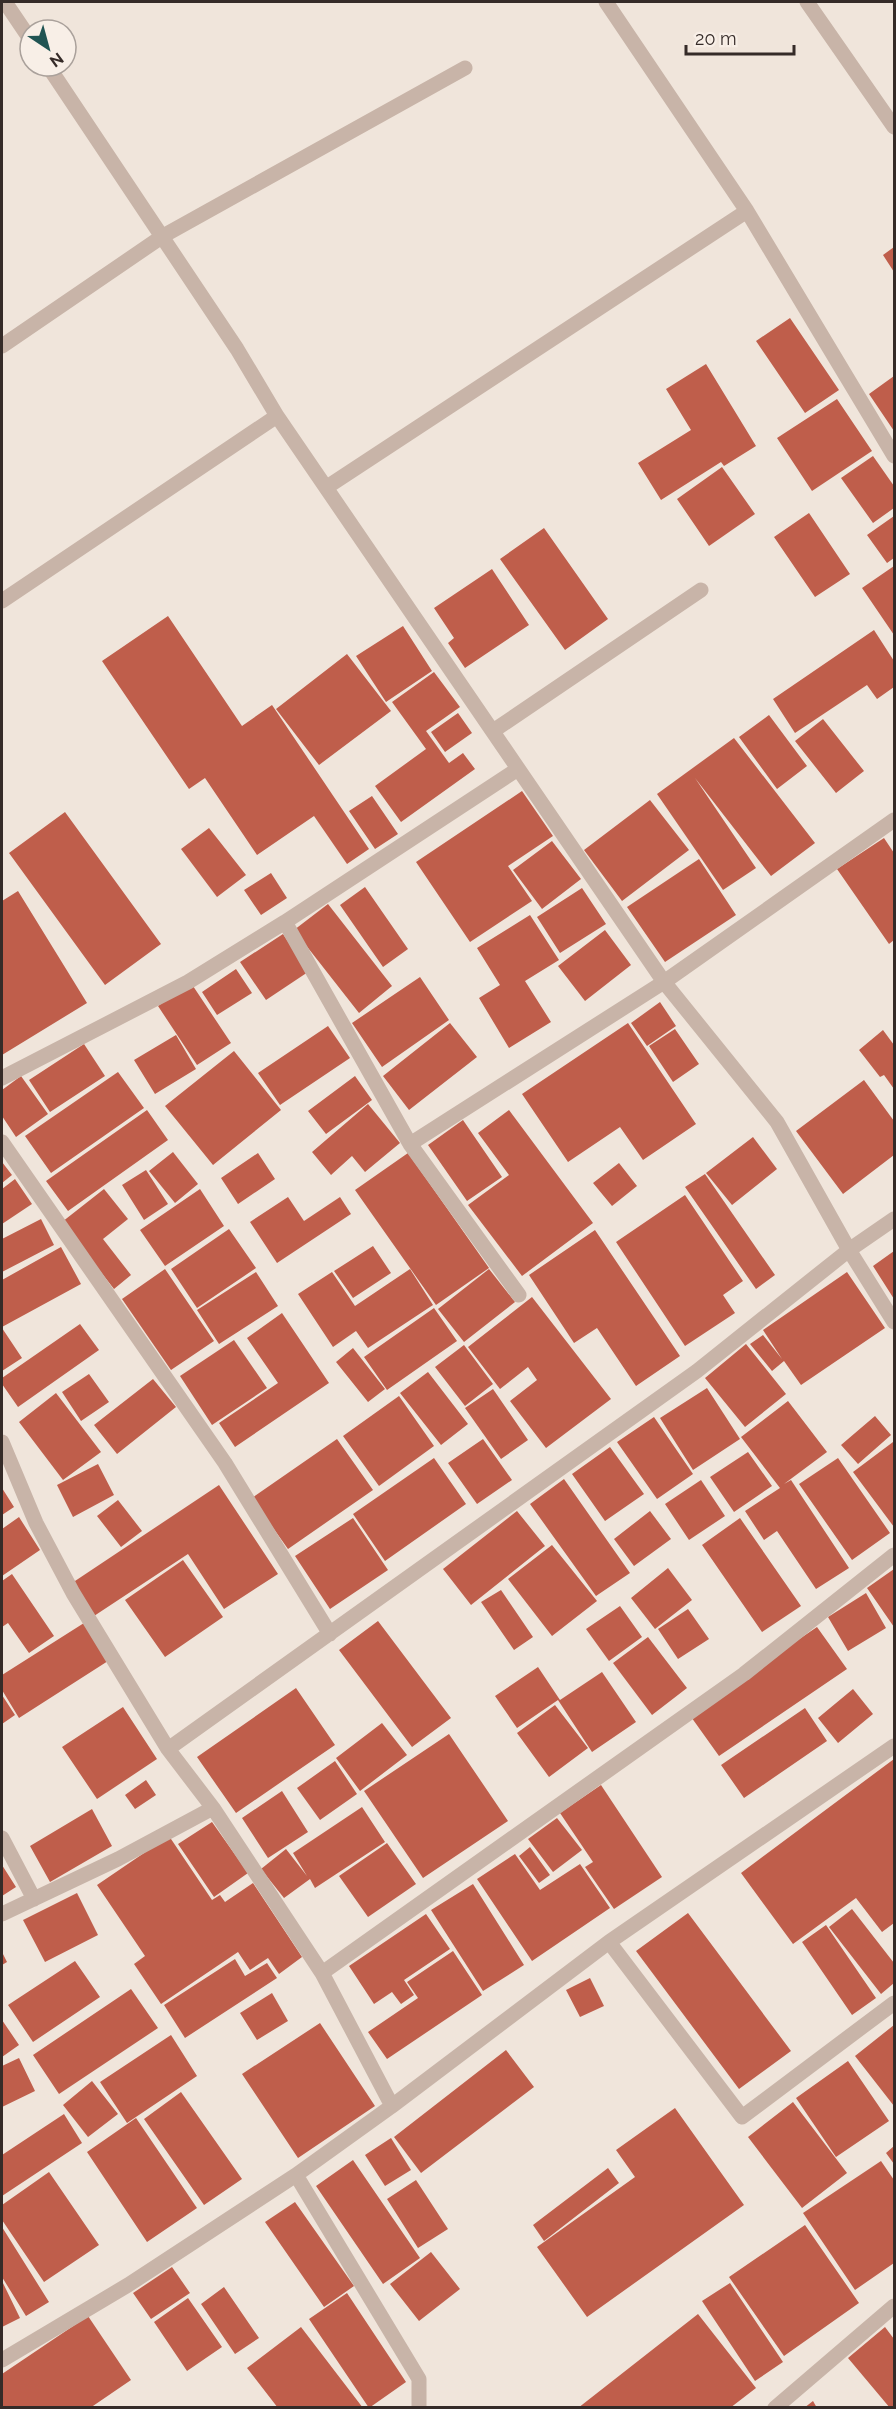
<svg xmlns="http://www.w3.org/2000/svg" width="896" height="2409" viewBox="0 0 896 2409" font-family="Raleway,sans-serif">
<rect width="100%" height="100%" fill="#f0e5db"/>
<!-- building -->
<path fill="#bf5e4b" d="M894 247V272L883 255Z
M790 318 839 390 805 413 756 341Z
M706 364 756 446 724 466 721 462 661 500 638 463 691 430 666 389Z
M894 376V431L869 394Z
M837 399 872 451 812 491 777 438Z
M873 456 894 486V508L873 523 841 478Z
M722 467 755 514 709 546 677 499Z
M809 513 850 574 815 597 774 537Z
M894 516V558L887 563 867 535Z
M544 528 608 619 565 650 500 559Z
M894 566V635L862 588Z
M492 569 529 625 465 668 448 643 454 638 434 608Z
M168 616 242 726 272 705 369 849 347 864 314 816 257 855 205 778 189 789 102 661Z
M403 626 432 671 386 702 356 656Z
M874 630 894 661V687L877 699 867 685 795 733 773 699Z
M347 654 391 711 319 765 276 709Z
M434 672 460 707 426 731 449 763 463 753 475 769 401 822 375 786 426 749 392 702Z
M458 713 472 733 445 752 431 732Z
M769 715 807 766 777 789 739 737Z
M823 719 864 771 836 793 795 741Z
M734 738 815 843 771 876 695 778 756 868 723 890 657 794Z
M522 791 553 836 508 866 532 901 470 942 416 862Z
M372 796 398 834 375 849 349 811Z
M650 800 689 850 622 901 584 850Z
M65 812 161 944 105 985 9 853Z
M209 828 246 875 217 897 181 849Z
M884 838 894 853V940L889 944 837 869Z
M552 841 581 879 542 909 513 870Z
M699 859 736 915 665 962 627 907Z
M271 873 287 898 261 915 244 890Z
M365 887 408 949 383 967 340 905Z
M582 888 606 924 560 953 537 917Z
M18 891 87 1003 2 1055V901Z
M328 904 392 986 359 1013 294 930Z
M530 915 559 960 525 981 551 1022 509 1048 479 998 500 985 477 948Z
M605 930 631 965 585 1001 558 966Z
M283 934 308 972 266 1000 240 962Z
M236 969 252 993 217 1015 202 992Z
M420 977 449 1020 382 1067 352 1023Z
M191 983 231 1043 197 1065 158 1006Z
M660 1002 676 1026 647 1046 631 1023Z
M450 1023 477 1057 409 1110 383 1076Z
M628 1023 696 1124 643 1160 620 1127 568 1162 522 1094Z
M328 1026 350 1058 280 1105 258 1073Z
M675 1029 699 1064 673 1082 649 1046Z
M883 1030 894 1045V1089L884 1075 880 1077 859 1050Z
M176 1035 196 1069 155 1094 134 1060Z
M84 1044 105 1076 50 1112 29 1080Z
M234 1051 281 1110 213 1165 165 1106Z
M118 1072 144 1108 51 1173 25 1136Z
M21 1076 48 1114 16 1137 2 1116V1090Z
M355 1076 372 1100 326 1134 308 1111Z
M864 1080 894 1121V1155L843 1194 796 1131Z
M368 1104 400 1143 365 1172 352 1156 331 1175 312 1152Z
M147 1110 168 1140 68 1211 46 1181Z
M509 1110 593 1223 522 1276 468 1205 509 1175 478 1133Z
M463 1120 502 1177 467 1201 428 1145Z
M753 1137 777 1169 732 1205 706 1173Z
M173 1152 198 1184 175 1203 149 1171Z
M258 1153 275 1179 238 1204 221 1178Z
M408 1153 489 1268 436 1305 355 1190Z
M2 1162 12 1175 2 1183Z
M619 1163 637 1186 612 1206 593 1183Z
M146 1170 168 1204 144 1220 122 1185Z
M705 1174 775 1275 756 1289 685 1187Z
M15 1179 32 1204 2 1224V1189Z
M104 1189 128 1219 103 1239 131 1275 114 1289 62 1222Z
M200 1189 224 1226 165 1266 140 1230Z
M685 1195 743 1281 723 1295 735 1313 685 1346 616 1242Z
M288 1197 304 1221 340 1197 351 1214 277 1263 250 1222Z
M41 1219 54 1245 2 1272V1239Z
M229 1229 256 1268 197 1308 171 1269Z
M595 1230 680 1356 636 1386 597 1328 574 1343 529 1275Z
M373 1246 391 1273 353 1298 334 1271Z
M61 1247 81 1284 2 1327V1280Z
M894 1251V1299L873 1266Z
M165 1269 214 1341 171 1370 122 1299Z
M410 1269 433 1305 368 1348 356 1331 333 1347 298 1294 332 1272 355 1306Z
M489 1269 515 1302 464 1342 438 1309Z
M256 1272 278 1306 219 1344 197 1310Z
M847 1272 885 1328 801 1385 784 1361 772 1371 750 1344 763 1335 782 1359 763 1330Z
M532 1297 611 1399 546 1448 510 1401 537 1380 528 1367 500 1389 468 1347Z
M434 1308 457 1341 387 1390 364 1357Z
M282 1313 329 1383 235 1447 219 1423 278 1383 247 1338Z
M80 1324 99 1350 18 1407 2 1384V1378Z
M2 1328 22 1358 2 1371Z
M234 1340 267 1388 212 1425 180 1376Z
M746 1344 786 1394 745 1427 705 1378Z
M464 1345 493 1384 465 1406 435 1367Z
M353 1348 385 1389 368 1402 336 1362Z
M428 1372 468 1424 441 1445 400 1393Z
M89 1374 109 1402 81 1421 62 1392Z
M153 1379 176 1407 117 1454 94 1425Z
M707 1388 740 1439 693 1470 660 1418Z
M493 1389 528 1440 501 1459 465 1408Z
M56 1393 101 1452 63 1480 19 1422Z
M399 1396 434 1446 379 1486 343 1436Z
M788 1401 827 1452 784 1484 791 1480 849 1568 816 1589 777 1531 764 1540 745 1511 780 1488 741 1437Z
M875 1416 891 1435 858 1464 841 1445Z
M654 1417 693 1474 657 1499 617 1442Z
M337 1439 373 1490 288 1549 252 1498Z
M483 1439 512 1480 477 1504 448 1463Z
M893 1442 894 1444V1527L853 1472Z
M610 1447 644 1494 605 1521 572 1474Z
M748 1452 772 1486 734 1512 710 1477Z
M434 1458 466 1504 385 1561 353 1514Z
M838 1458 890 1533 852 1560 799 1484Z
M98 1464 114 1495 73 1517 57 1485Z
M564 1479 630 1573 596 1596 530 1504Z
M701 1480 725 1516 689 1540 665 1504Z
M219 1485 278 1574 224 1609 188 1554 94 1616 72 1583Z
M2 1488 14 1507 2 1515Z
M118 1500 142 1531 121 1547 97 1516Z
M517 1511 545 1546 471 1605 443 1569Z
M650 1511 671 1539 634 1566 614 1539Z
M19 1517 40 1550 2 1576V1529Z
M353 1518 388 1570 330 1609 295 1556Z
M740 1518 801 1606 762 1632 702 1545Z
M552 1545 597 1601 552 1636 508 1579Z
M183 1560 223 1617 165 1657 125 1600Z
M668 1568 692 1600 655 1629 631 1598Z
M894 1569V1627L867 1588Z
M12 1574 54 1636 29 1653 8 1623 2 1627V1581Z
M501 1590 533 1637 514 1650 481 1602Z
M866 1593 886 1628 848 1651 828 1617Z
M620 1606 642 1637 609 1661 586 1629Z
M688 1609 709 1639 678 1659 658 1629Z
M378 1621 451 1718 412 1747 339 1650Z
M84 1623 108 1661 19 1718 2 1690V1675Z
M817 1627 847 1669 719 1756 689 1714Z
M648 1637 687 1688 652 1715 613 1663Z
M538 1667 560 1700 602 1672 636 1722 592 1752 558 1700 517 1728 495 1696Z
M296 1688 335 1745 236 1813 197 1757Z
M853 1689 873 1714 838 1743 818 1718Z
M2 1695 15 1715 2 1724Z
M555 1705 588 1748 549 1777 517 1733Z
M123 1707 157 1759 97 1799 62 1747Z
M805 1708 827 1741 744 1798 721 1765Z
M382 1723 407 1755 360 1791 336 1758Z
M449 1734 508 1821 423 1878 364 1791Z
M894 1759V1923L882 1932 856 1898 793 1944 741 1873Z
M335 1761 357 1794 320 1820 297 1788Z
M146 1780 156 1795 135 1809 125 1795Z
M601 1785 662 1877 614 1909 585 1867 593 1862 560 1813Z
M282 1791 308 1832 268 1858 242 1818Z
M362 1807 385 1842 315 1888 310 1879 284 1898 261 1869 286 1849 307 1876 293 1853Z
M92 1809 112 1846 50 1882 30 1846Z
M557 1818 582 1850 553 1872 528 1839Z
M212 1822 248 1873 214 1897 178 1844Z
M169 1836 212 1900 220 1895 225 1902 253 1883 302 1957 279 1974 268 1958 250 1970 238 1952 161 2004 134 1964 145 1956 97 1885Z
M387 1843 416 1884 368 1917 339 1876Z
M530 1847 550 1875 539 1883 519 1856Z
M515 1854 540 1890 580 1864 610 1908 532 1961 477 1879Z
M2 1865 16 1887 2 1896Z
M473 1884 524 1965 483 1991 431 1910Z
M77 1893 98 1935 45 1962 23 1920Z
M852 1909 894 1963V1983L881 1994 829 1927Z
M688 1913 791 2051 739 2089 636 1951Z
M426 1914 450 1949 404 1980 414 1995 401 2004 392 1992 374 2004 349 1966Z
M826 1925 876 1998 852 2015 802 1942Z
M453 1951 482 1995 387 2059 368 2032 418 1998 407 1982Z
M2 1952 7 1962 2 1965Z
M235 1959 245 1976 267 1963 277 1978 185 2038 164 2005Z
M75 1961 100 1997 33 2042 8 2005Z
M590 1978 604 2006 580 2017 566 1990Z
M131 1989 158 2028 59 2094 33 2055Z
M272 1993 288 2021 257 2040 240 2013Z
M2 2020 19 2045 2 2057Z
M320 2023 375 2106 298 2158 242 2074Z
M894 2025V2106L855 2056Z
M171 2035 197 2076 127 2123 100 2082Z
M506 2050 534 2087 421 2173 394 2137Z
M19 2058 35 2091 2 2107V2066Z
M848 2061 889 2121 836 2157 796 2098Z
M92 2081 118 2114 88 2137 63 2105Z
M181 2092 242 2179 204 2205 144 2119Z
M793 2102 847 2173 802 2208 748 2137Z
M675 2108 744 2205 587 2317 537 2247 635 2177 616 2150Z
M64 2114 82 2143 2 2196V2155Z
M136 2118 197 2208 147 2242 87 2152Z
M391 2138 411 2170 385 2186 365 2155Z
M894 2146V2164L886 2153Z
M353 2160 420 2258 383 2284 316 2186Z
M881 2161 894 2180V2263L855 2290 803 2213Z
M608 2168 619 2183 544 2241 533 2225Z
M49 2172 99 2245 44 2282 2 2220V2205Z
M416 2180 448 2229 418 2248 387 2199Z
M295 2202 354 2286 324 2307 265 2222Z
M805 2225 859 2303 784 2356 729 2277Z
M2 2227 49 2302 26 2316 2 2277Z
M431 2252 460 2289 419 2321 390 2284Z
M172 2267 190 2293 151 2319 133 2293Z
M2 2281 20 2318 2 2327Z
M730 2283 783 2362 755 2381 702 2301Z
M224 2287 259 2338 235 2354 201 2304Z
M347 2293 406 2382 369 2408 309 2319Z
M188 2298 222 2347 187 2371 154 2322Z
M698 2314 756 2388 730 2408H578Z
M88 2316 131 2380 90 2408H2V2374Z
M301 2327 363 2408H278L247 2368Z
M885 2327 894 2339V2408H890L848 2358Z
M813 2401 817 2408H804Z"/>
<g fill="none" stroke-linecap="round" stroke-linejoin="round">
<!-- street -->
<path stroke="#c8b4a8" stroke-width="15" d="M5 2 30 39
M606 2 747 211 894 456
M807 2 894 127
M48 66 237 349 277 416 664 982 777 1122 849 1250 894 1322
M2 346 163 236 465 68
M327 487 747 211
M2 601 277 416
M493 731 701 590
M285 922 410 1144 519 1295
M2 1078 188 982 285 922 518 769
M2 1142 225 1463 330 1634
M410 1144 664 982 894 820
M2 1442 36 1523 73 1593 168 1749
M2 1838 34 1899
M2 1914 118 1859 213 1808
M609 1942 742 2117 894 2003
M322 1973 744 1674 894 1555
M392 2106 322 1973 213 1808 168 1749 697 1371 849 1250 894 1219
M296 2175 419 2379V2408
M2 2360 128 2285 296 2175 392 2106 609 1942 894 1746
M775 2408 894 2306"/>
</g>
<!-- border -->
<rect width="896" height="2409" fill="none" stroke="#352b28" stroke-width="6"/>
<!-- north arrow -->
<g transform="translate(48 48) rotate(144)"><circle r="28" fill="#f8efe7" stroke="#aaa19b" stroke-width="1.5"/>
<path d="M0-4.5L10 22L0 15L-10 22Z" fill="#205453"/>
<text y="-9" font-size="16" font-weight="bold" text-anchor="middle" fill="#352b28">N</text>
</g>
<!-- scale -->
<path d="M686 45v9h108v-9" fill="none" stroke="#352b28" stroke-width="3"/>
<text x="695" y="45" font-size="18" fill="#352b28" stroke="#f8efe7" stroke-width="4.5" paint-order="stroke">20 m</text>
</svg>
